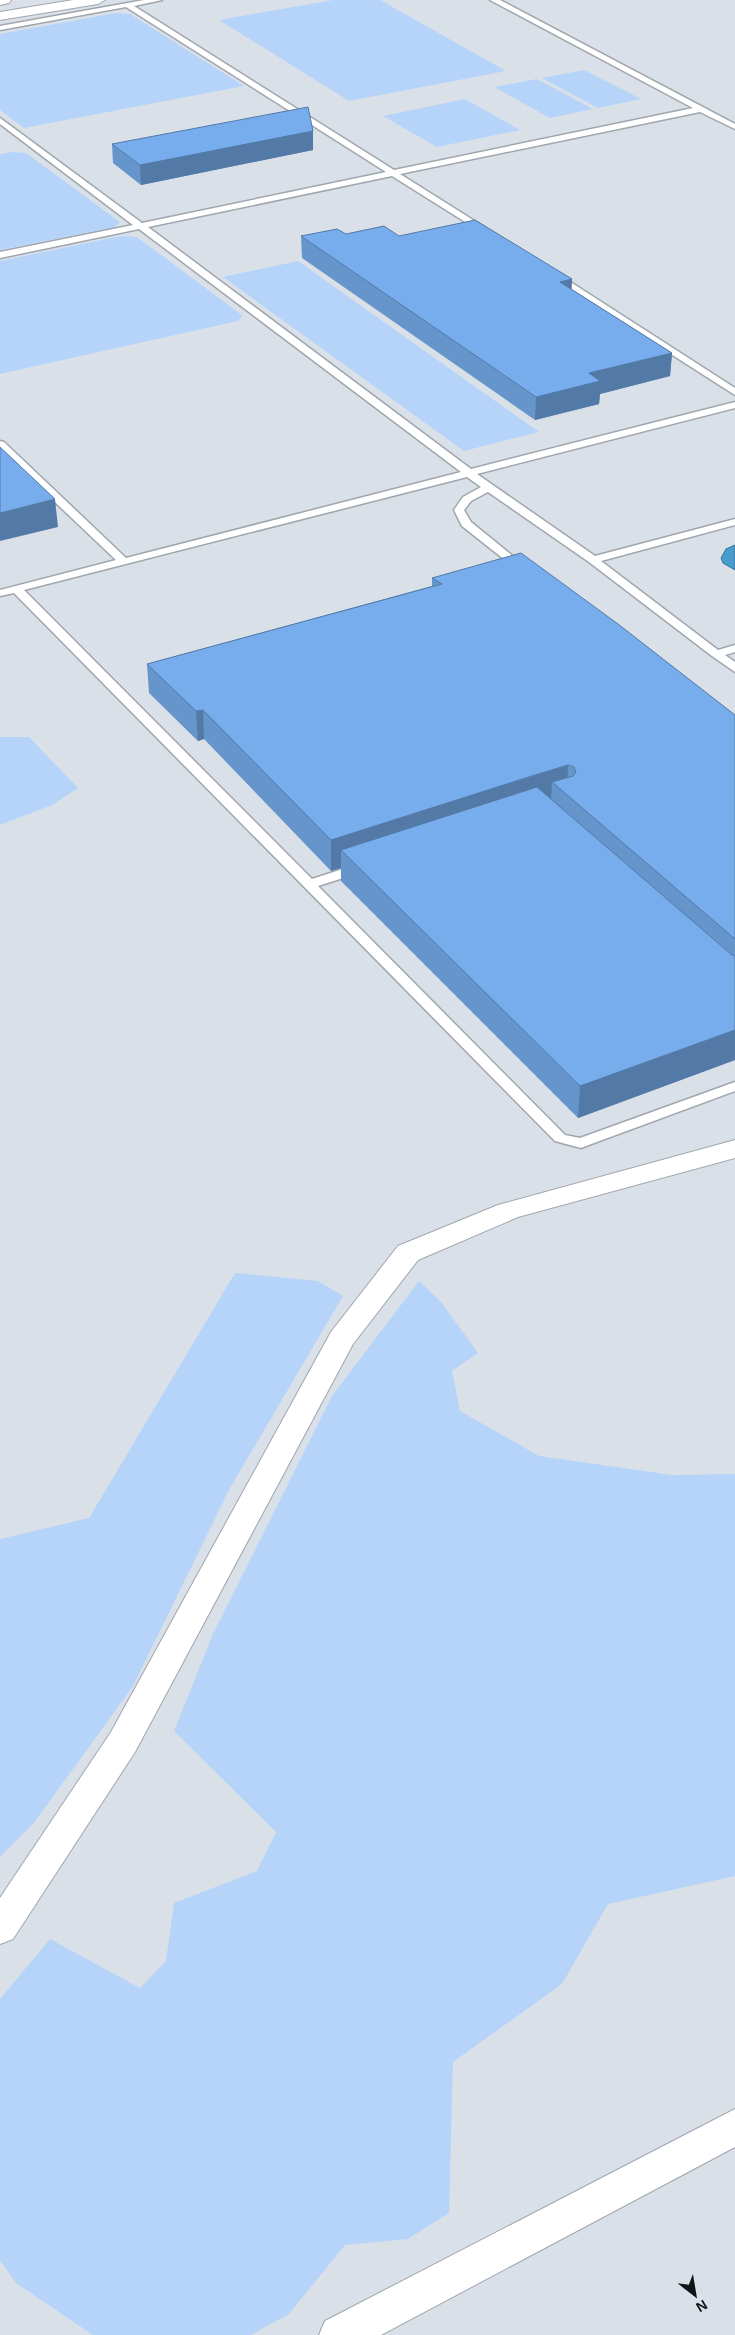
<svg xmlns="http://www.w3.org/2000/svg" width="735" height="2335" viewBox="0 0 735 2335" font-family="Arial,sans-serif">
<rect width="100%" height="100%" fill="#dae0e8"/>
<!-- green -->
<path fill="#b6d4f9" d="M333 0H380L506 71 349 101 219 20Z
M116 13 130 14 244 86 24 128 0 110V34Z
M584 70 641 99 598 108 542 78Z
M537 79 593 109 550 118 494 87Z
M465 99 520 130 437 147 383 116Z
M12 152 26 153 120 222 115 227 0 250V154Z
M121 236 137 237 243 316 238 321 0 374V261Z
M298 261 539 432 464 451 223 277Z
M0 737H29L78 788 52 805 0 825Z
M235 1273 318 1281 343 1296 230 1488 133 1686 34 1823 0 1857V1539L89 1518Z
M419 1281 442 1303 478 1353 452 1371 460 1411 539 1456 672 1475 735 1474V1876L608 1904 562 1984 453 2062 449 2213 408 2239 345 2245 289 2314 251 2335H93L16 2283 0 2260V1999L50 1939 140 1988 166 1961 174 1903 257 1871 276 1832 174 1731 213 1634 332 1396Z"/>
<!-- water -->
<path fill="#469ccd" stroke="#367396" d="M735 545V570L723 563 721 558 726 549Z"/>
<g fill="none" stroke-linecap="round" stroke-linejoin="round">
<!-- lane casing -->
<g stroke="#a0a6ae" stroke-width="3">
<path id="lane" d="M144 0H162L134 6 394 170 693 108 490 0H500L735 124V129L700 112 400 174 489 230 490 232 486 235 392 176 148 227 471 469 735 402V408L477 474 595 556 735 519V525L601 561 718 650 735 645V652L725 655 735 662V672L712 656 589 562 488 492 471 501 464 510 471 522 530 570 528 572H520L462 526 454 510 463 497 481 487 467 477 24 590 312 879 355 865H365L367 868 365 871 318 886 565 1135 580 1138 735 1082V1091L586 1146 581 1148 555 1141 14 593 0 596V590L116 560 0 450V441L4 442 126 558 461 472 139 229 0 258V252L133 225 0 124V118L142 223 386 172 126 7 0 30V26Z
M552 274H558L735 388V395L552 278Z"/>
</g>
<!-- street casing -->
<g stroke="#a0a6ae" stroke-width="2">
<path id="street" d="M73 0H105L98 4 0 20V12Z
M735 1140V1158L518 1217 418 1260 353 1344 135 1752 13 1939 0 1944V1898L111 1732 331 1332 398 1246 498 1205Z
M735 2109V2147L381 2335H319L325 2321Z"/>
</g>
<!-- secondary casing -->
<g stroke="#a0a6ae" stroke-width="2">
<path id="secondary" d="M0 0H11L9 3 0 5Z"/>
</g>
<!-- lane -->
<use href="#lane" fill="#fff" fill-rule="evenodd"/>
<!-- street -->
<use href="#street" fill="#fff" fill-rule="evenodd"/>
<!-- secondary -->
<use href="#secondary" fill="#fff" fill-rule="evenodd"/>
</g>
<!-- wall -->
<path fill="#6695cc" d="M313 131V150L141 185 113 163 112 144Z
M301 236H399L572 279 571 289 672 353 670 376 600 394 599 404 535 420 302 258Z
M432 578 735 715V1060L578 1118 341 881V868L331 871 204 739 198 741 149 693 147 664 432 586Z"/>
<!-- shaded-wall -->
<path fill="#5379a6" d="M313 131V150L141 185 140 165Z
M572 279 571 302 560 282Z
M672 353 670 376 600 394 599 404 535 420 536 397 589 373Z
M55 499 58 527 0 541V513Z
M203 710 204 739 198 741 196 711Z
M568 765 567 794 552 782 551 800 341 850V868L331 871V840Z
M735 1030V1060L578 1118 580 1086Z"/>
<!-- building -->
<path fill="#77aded" stroke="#5379a6" d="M308 107 313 131 140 165 112 144Z
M475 220 572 279 560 282 672 353 589 373 600 381 536 397 301 236 337 229 346 234 384 226 399 236Z
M0 447 55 499 0 513Z
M521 553 618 624 735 715V939L552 782 573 776 576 772 574 767 568 765 535 775 331 840 203 710 196 711 147 664 442 584 432 578Z
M537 787 732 955 735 956V1030L580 1086 341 850Z"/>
<!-- north arrow -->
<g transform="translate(695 2295) rotate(149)" stroke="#dae0e8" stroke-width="4" paint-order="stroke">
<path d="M0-4L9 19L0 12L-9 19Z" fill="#111416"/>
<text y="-8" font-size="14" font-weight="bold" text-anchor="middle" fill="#111416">N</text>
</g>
</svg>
